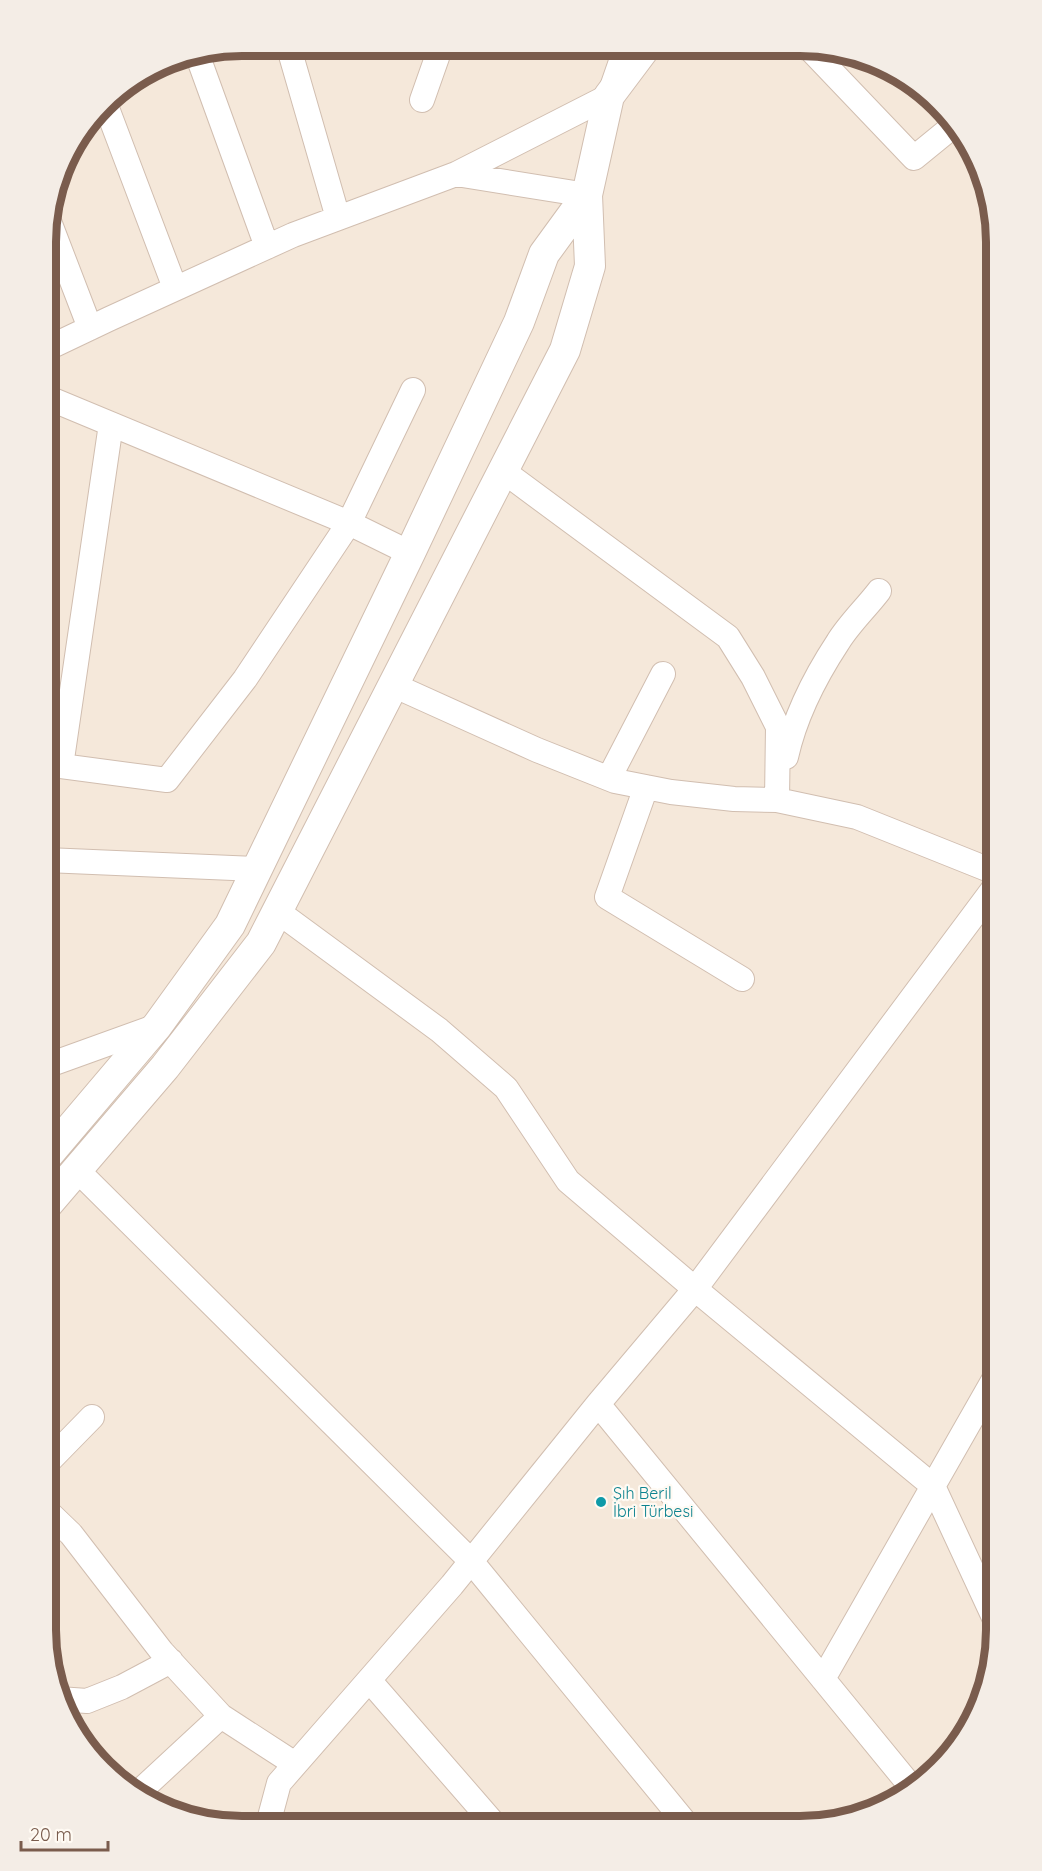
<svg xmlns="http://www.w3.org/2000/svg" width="1042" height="1871" viewBox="0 0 1042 1871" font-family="Quicksand,sans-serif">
<rect width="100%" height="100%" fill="#fdf6ec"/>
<!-- residential -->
<path fill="#f5e8da" d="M242 45 838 49 930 94 986 178 997 242V1643L986 1693 957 1749 920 1786 864 1815 800 1826 216 1824 122 1785 85 1749 56 1693 45 1629 47 216 65 154 112 94 167 60Z"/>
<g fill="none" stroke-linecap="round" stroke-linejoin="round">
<!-- minor casing -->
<g stroke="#d1beb0" stroke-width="26">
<path id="minor" d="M288 45 338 218
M810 49 914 158 952 127
M197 54 267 247
M422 100 441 46
M105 103 175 288
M456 174 587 195
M47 216 90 328
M46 349 109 319 293 235 456 174 609 96 626 47
M46 397 349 523 410 553
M111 424 61 766 167 780 245 679 349 523 413 390
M503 471 728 637 753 677 778 727 777 800
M393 685 537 750 615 781 671 792 734 799 777 800 857 817 997 873
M786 757C795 716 815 677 838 642 849 624 866 608 879 591
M609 778 663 674
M646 787 607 897 742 979
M46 860 258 869
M277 911 439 1030 506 1088 568 1181 695 1289 933 1486 997 1624
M46 1066 157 1026
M77 1170 471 1561 688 1826
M598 1404 913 1789
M45 1465 92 1417
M45 1509 71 1534 162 1652 221 1716 295 1764
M823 1679 997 1374
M369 1680 495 1825
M59 1699 87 1701 122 1687 171 1661
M139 1792 221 1716
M268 1824 279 1783 452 1585 598 1404 695 1289 997 884"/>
</g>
<!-- tertiary casing -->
<g stroke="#d1beb0" stroke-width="32">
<path id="tertiary" d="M46 1157 157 1026 230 925 410 553 519 322 544 254 587 195 609 96 645 48
M45 1207 165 1067 261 943 565 350 590 266 587 195"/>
</g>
<!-- minor -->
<use href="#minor" stroke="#fff" stroke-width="24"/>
<!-- tertiary -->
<use href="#tertiary" stroke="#fff" stroke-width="30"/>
</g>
<!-- markers -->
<circle fill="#0f9aa8" stroke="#fffaf3" stroke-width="2" cx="601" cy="1502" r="6"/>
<g text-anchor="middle" stroke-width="4.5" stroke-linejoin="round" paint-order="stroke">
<!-- culture labels -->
<g font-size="16" fill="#0d838f" stroke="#fffaf3" text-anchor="start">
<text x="613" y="1499">Şıh Beril<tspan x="613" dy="18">İbri Türbesi</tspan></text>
</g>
</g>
<!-- crop -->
<path d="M0 0H1042V1871H0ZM242 56H800A186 186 0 0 1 986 242V1630A186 186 0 0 1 800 1816H242A186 186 0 0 1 56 1630V242A186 186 0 0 1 242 56Z" fill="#f4ede6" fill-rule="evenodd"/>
<path fill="none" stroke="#7a5c4d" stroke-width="8" d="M242 56H800A186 186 0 0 1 986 242V1630A186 186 0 0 1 800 1816H242A186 186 0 0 1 56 1630V242A186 186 0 0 1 242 56Z"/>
<!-- scale -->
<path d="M21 1841v9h87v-9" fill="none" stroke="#7a5c4d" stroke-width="3"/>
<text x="30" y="1841" font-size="18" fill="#7a5c4d" stroke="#fffaf3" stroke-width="4.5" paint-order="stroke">20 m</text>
</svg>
